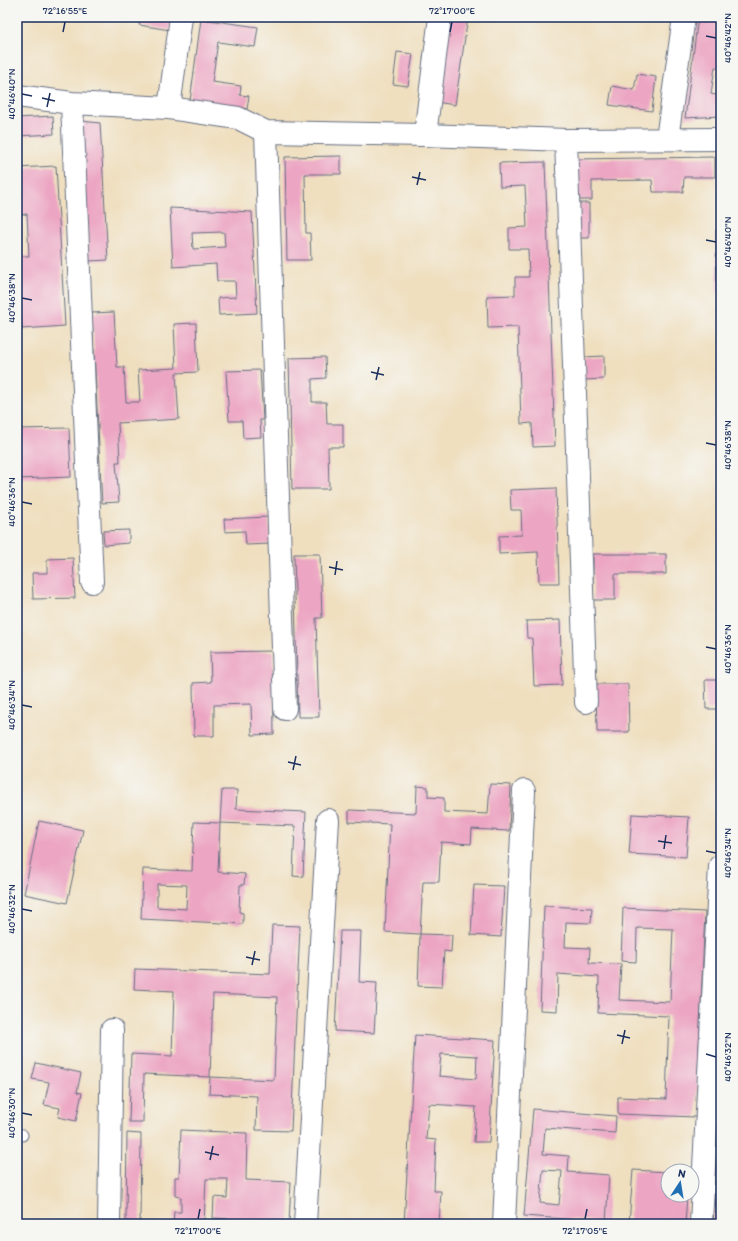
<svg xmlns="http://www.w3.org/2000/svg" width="738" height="1241" viewBox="0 0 738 1241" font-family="Itim,sans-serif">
<rect width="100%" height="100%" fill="#f6f6f2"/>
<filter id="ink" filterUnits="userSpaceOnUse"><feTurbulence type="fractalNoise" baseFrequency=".025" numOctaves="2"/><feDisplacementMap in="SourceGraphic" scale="8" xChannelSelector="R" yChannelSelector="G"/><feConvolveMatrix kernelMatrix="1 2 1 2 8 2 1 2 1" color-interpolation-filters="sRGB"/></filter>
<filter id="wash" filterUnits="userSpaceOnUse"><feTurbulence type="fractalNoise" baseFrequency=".012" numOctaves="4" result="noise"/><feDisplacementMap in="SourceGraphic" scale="16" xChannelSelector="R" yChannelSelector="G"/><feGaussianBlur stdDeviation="0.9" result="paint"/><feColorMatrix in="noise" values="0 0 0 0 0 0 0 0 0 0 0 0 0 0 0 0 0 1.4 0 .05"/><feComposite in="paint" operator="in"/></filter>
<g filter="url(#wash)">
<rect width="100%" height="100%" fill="#efdfbf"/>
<g id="blocks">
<!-- building -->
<path fill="#eca6c3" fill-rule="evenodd" d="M140 17H172L170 30 139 25Z
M448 17H468L455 105 436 102Z
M644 17H665L664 22 644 19Z
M698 17H717L715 32H721V68L715 67 711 94 721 96V116L685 118Z
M201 19 258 27 255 47 218 42 212 82 241 86 240 95 249 96 247 109 190 101Z
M397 52 413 54 408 86 393 84Z
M637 74 656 77 652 111 609 105 612 86 634 90Z
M53 116 54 134 17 136V118Z
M81 121 100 123 108 260 89 261Z
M341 156V174H305L306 233H310L311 260H287L285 157Z
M715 157V177H684L683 192H653L652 180 592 181V200H575V159Z
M545 162 555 446 533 447 532 423 521 424 518 327 488 328 487 296 515 295V277H529L528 249H509V228L527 227 525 186 500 187 499 163Z
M56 166 65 326 22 329 20 296H17V256H29L27 214 17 215V168Z
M577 203H589V238H578Z
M170 208 252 212 257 313 219 315 218 298 236 297 235 281H217L216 264 173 267ZM224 232 225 247 193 249 192 233Z
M716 230H721V292H717Z
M114 312 117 367H124L126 402H140L138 370 176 368 174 324 196 323 198 372 176 373 179 419 118 423 120 462H116L119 502 102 503 92 313Z
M604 356V379L585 380 584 357Z
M325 357 326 378 312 379V402H326L327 424H343V447H328L329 489H292L289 358Z
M260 370 263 420H260L261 437 243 438 242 421H229L226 371Z
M69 428 71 477 17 479V429Z
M556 488 559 583H539L538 552 499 554V536L522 535 521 510H511L510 490Z
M269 517 270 544 246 545 245 531 225 532 224 519Z
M129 530V543L104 545 103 531Z
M294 554H320L322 618H316L319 717H298Z
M593 554H666V574H615V600H593Z
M73 558 75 598 33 599 32 573H47V559Z
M560 620 562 685 534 686 532 638H527L526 621Z
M273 651 274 734 252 735 251 704 214 705V736H194L193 683 211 682 210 652Z
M705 680H721V709H706Z
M596 684H628L629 732H597Z
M490 784 511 785 509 831 472 829 471 844 441 842 439 882H423L420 934 385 932 390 824 349 822V810L416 813 417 786 428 787V797L444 798V812L488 814Z
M222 790H237L236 809 306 812 303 877 293 876 295 826 220 823 218 872 245 874 244 885H240L239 912 243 913V924L141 919 143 869 192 871 194 822 220 823ZM157 884 187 885 186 909 157 907Z
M632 814 689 817 686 857 629 854Z
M39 821 83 830 67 903 24 894Z
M474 885 504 886 501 937 471 935Z
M544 906 592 908 591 923 566 922 565 947 590 948 589 963 621 964 619 1000 670 1002 673 929 637 928 636 962 621 961 623 908 705 912 696 1117 618 1114V1097L666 1099 669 1016 598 1013 599 977 558 974 557 1011 540 1010Z
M272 925 300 926 291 1131 256 1130 257 1096 209 1094 210 1077 274 1080 277 997 213 994 210 1077 144 1074 143 1122H129L131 1054 172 1056 174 991 134 989 135 969 270 974Z
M340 931H361L359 982 377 983 374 1033 335 1031Z
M420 934 452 935 451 952 444 951 442 987 418 986Z
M415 1035 495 1040 489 1142H474L476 1107 429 1104 426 1139 436 1140 434 1191H441L439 1224H404ZM441 1054 477 1056 476 1079 439 1076Z
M36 1063 81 1073 77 1092 82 1093 76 1121 58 1117 60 1108 44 1105 49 1082 32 1079Z
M533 1109 616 1116 615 1133 545 1128 543 1154 569 1156 568 1172 609 1175 606 1222 524 1216ZM543 1170 562 1171 559 1205 540 1203Z
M720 1118H721V1224H713Z
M181 1130 247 1133 246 1180 291 1182 289 1224H231V1219L213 1218 214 1197 227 1198 228 1179H206L204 1224H173L174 1212H181V1197L175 1196V1177H179Z
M127 1133 141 1134 140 1222 126 1221Z
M633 1170 668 1172V1195H687L685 1224H629Z"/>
</g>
</g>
<g filter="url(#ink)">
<use href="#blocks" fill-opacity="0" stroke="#656d80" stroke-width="1"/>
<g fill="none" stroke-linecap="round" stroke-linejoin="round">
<!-- service casing -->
<g stroke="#656d80" stroke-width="13">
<path id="service" d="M17 1134 22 1135"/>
</g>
<!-- minor casing -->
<g stroke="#656d80" stroke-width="24">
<path id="minor" d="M17 96 72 103 169 108 238 118 266 132 425 135 566 140 721 139
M72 103 92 582
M169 108 181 17
M266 132 285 709
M425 135 440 17
M667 139 684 17
M566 140 586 702
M109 1224 112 1030
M305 1224 328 820
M504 1224 524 791
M701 1224 720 866"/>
</g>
<!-- service -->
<use href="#service" stroke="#fff" stroke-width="11"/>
<!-- minor -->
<use href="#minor" stroke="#fff" stroke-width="22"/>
</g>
</g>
<!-- ticks -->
<path fill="none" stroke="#1b2f5e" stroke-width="1.5" d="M63 32 65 22M450 32 452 22M706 36 716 38M22 94 32 96M42 98 55 101M47 107 50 93M412 177 426 180M417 185 420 172M706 240 716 242M22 298 32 300M371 372 384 375M376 380 379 367M706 443 716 445M22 502 32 504M329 567 343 570M335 575 337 561M706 647 716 649M22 705 32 707M288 762 301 765M293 770 296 756M658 841 672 843M664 849 666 835M706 851 716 853M22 909 32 911M246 957 260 960M252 965 255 951M617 1035 630 1038M622 1044 625 1030M706 1054 716 1057M22 1113 32 1115M205 1152 219 1155M210 1160 213 1146M198 1219 200 1209M585 1219 587 1209"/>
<!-- margin -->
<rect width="738" height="1241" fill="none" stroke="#f6f6f2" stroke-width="44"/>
<!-- north arrow -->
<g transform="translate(680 1183) rotate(12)"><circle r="19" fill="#f6f6f2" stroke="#9ea6b7"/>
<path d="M0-3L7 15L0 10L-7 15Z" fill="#1f6fb2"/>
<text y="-6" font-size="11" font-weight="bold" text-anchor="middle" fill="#1b2f5e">N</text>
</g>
<rect x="22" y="22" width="694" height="1197" fill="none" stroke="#1b2f5e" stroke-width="1.5"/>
<g font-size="10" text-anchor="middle" fill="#1b2f5e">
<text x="65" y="14">72°16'55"E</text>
<text x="452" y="14">72°17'00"E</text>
<text transform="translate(727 38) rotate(-90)" y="4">40°46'42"N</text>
<text transform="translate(11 94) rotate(-90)" y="4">40°46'40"N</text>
<text transform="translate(727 242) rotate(-90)" y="4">40°46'40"N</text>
<text transform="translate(11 298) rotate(-90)" y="4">40°46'38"N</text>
<text transform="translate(727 445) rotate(-90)" y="4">40°46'38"N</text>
<text transform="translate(11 502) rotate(-90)" y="4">40°46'36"N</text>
<text transform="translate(727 649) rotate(-90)" y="4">40°46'36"N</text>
<text transform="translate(11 705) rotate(-90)" y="4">40°46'34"N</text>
<text transform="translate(727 853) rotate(-90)" y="4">40°46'34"N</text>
<text transform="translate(11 909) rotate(-90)" y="4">40°46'32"N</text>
<text transform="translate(727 1057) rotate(-90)" y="4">40°46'32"N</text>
<text transform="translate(11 1113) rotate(-90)" y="4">40°46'30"N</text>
<text x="198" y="1234">72°17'00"E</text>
<text x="585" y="1234">72°17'05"E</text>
</g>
</svg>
